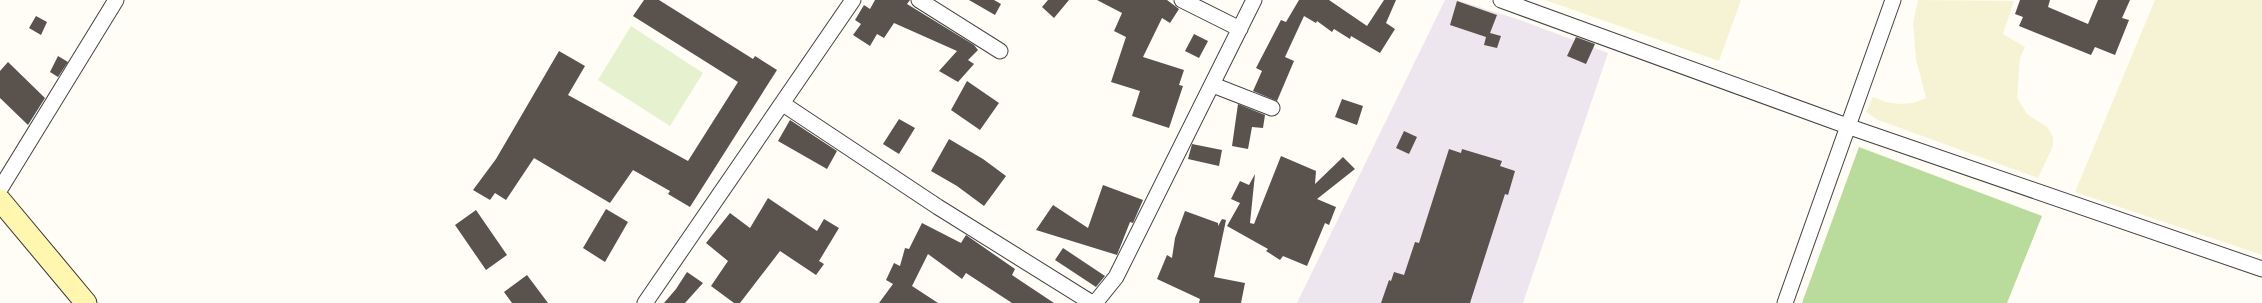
<svg xmlns="http://www.w3.org/2000/svg" width="2262" height="303" viewBox="0 0 2262 303" font-family="'Zilla Slab',serif">
<rect width="100%" height="100%" fill="#fffdf5"/>
<!-- industrial -->
<path fill="#eee6ef" d="M1445 0H1457L1520 20 1608 53 1523 303H1297Z"/>
<!-- farmland -->
<path fill="#f6f3d4" d="M1545 0H1741L1719 61Z
M1918 0 2014 1 2003 34 2025 47 2020 58 2017 98 2027 114 2048 128 2053 137V146L2038 178 1878 120 1866 112 1873 97 1886 102 1900 104 1913 103 1926 98 1916 59 1913 23Z
M2155 0H2262V255L2075 192Z"/>
<!-- forest -->
<path fill="#b9dc9c" d="M1859 147 2042 216 2007 303H1802Z"/>
<!-- pitch -->
<path fill="#e6f2cf" d="M631 26 703 73 670 126 598 80Z"/>
<!-- building -->
<path fill="#5a524d" d="M644 0H659L753 59 755 56 777 70 690 207 668 194 670 191 633 170 610 203 534 158 506 200 495 193 490 200 473 190 496 159 559 51 585 66 568 95 688 161 738 82 633 16Z
M875 0H910L907 4 974 45 978 50 968 60 974 64 958 82 939 71 957 51 894 23 884 38 877 34 870 46 853 35 861 24 855 20 864 5 870 9Z
M969 0H994L1001 4 995 15Z
M1048 0H1069L1054 18 1042 7Z
M1097 0H1167L1179 9 1170 23 1162 18 1143 57 1184 70 1179 85 1183 86 1169 128 1132 116 1140 91 1111 82 1126 37 1114 31 1122 13Z
M1299 0H1329L1367 26 1384 0H1396L1386 23 1395 29 1380 53 1351 36 1350 39 1334 29 1332 32 1317 21 1316 23 1304 16 1285 57 1294 61 1277 101 1253 91 1262 71 1256 68 1281 20 1286 22Z
M2020 0H2050L2048 7 2088 24 2098 0H2130L2122 18 2129 20 2115 55 2095 47 2091 55 2019 26 2023 17 2015 14Z
M1457 1 1497 15 1490 33 1501 36 1497 48 1484 45 1486 37 1450 25Z
M36 16 47 22 41 35 29 28Z
M1194 34 1208 41 1199 58 1185 51Z
M1576 37 1595 44 1586 64 1567 56Z
M58 56 68 62 58 77 50 72Z
M8 62 45 98 28 125 0 98V71Z
M967 81 999 103 980 130 951 110Z
M1342 99 1363 106 1357 125 1335 117Z
M1238 104 1265 115 1263 128 1252 127 1248 149 1232 146Z
M899 119 915 128 899 154 883 144Z
M790 120 837 151 827 169 778 141Z
M1404 131 1417 137 1409 154 1396 148Z
M949 139 983 159 1006 176 984 206 957 186 931 171Z
M1192 144 1222 150 1219 166 1188 159Z
M1449 149 1461 153 1462 149 1502 161 1500 166 1515 171 1508 195 1505 194 1470 303H1381L1389 280 1391 281 1394 272 1404 275 1415 242 1419 243Z
M1281 156 1316 171 1315 184 1343 157 1355 169 1317 199 1336 207 1329 225 1325 223 1307 266 1283 256 1280 260 1266 251 1268 249 1227 226 1240 203 1231 199 1240 181 1249 185 1255 174 1250 223 1254 224Z
M1103 185 1143 200 1133 223 1130 222 1117 255 1036 230 1053 205 1088 228Z
M768 198 817 231 824 219 839 228 819 261 824 264 816 275 780 251 740 303H734L711 286 728 261 706 243 730 213 750 228Z
M606 209 628 222 605 262 583 248Z
M476 210 507 255 486 270 455 225Z
M1185 211 1218 223V226L1222 219 1226 220 1214 277 1245 283 1241 303H1199L1200 299 1157 279 1167 255 1172 258 1175 238Z
M922 223 961 243 966 235 1015 269 1012 275 1054 303H1012L966 273 962 279 928 254 912 286 938 303H879L893 284 886 280 894 263 900 266 905 248 909 249Z
M1063 248 1105 276 1096 287 1055 260Z
M687 272 703 283 685 303H664L676 289Z
M527 275 548 303H512L504 292Z"/>
<g fill="none" stroke-linecap="round" stroke-linejoin="round">
<!-- street casing -->
<g stroke="#444" stroke-width="17">
<path id="street" d="M919 0 1000 51
M1182 0 1240 29
M1501 0 1847 126 2262 269
M1213 85 1272 108
M783 104 938 207 1092 303
M0 189 116 0
M645 303 853 0
M1095 303 1116 277 1254 0
M1785 303 1893 0"/>
</g>
<!-- secondary casing -->
<g stroke="#333" stroke-width="23">
<path id="secondary" d="M0 200 86 303"/>
</g>
<!-- street -->
<use href="#street" stroke="#fff" stroke-width="15"/>
<!-- secondary -->
<use href="#secondary" stroke="#fff6b0" stroke-width="21"/>
</g>
</svg>
